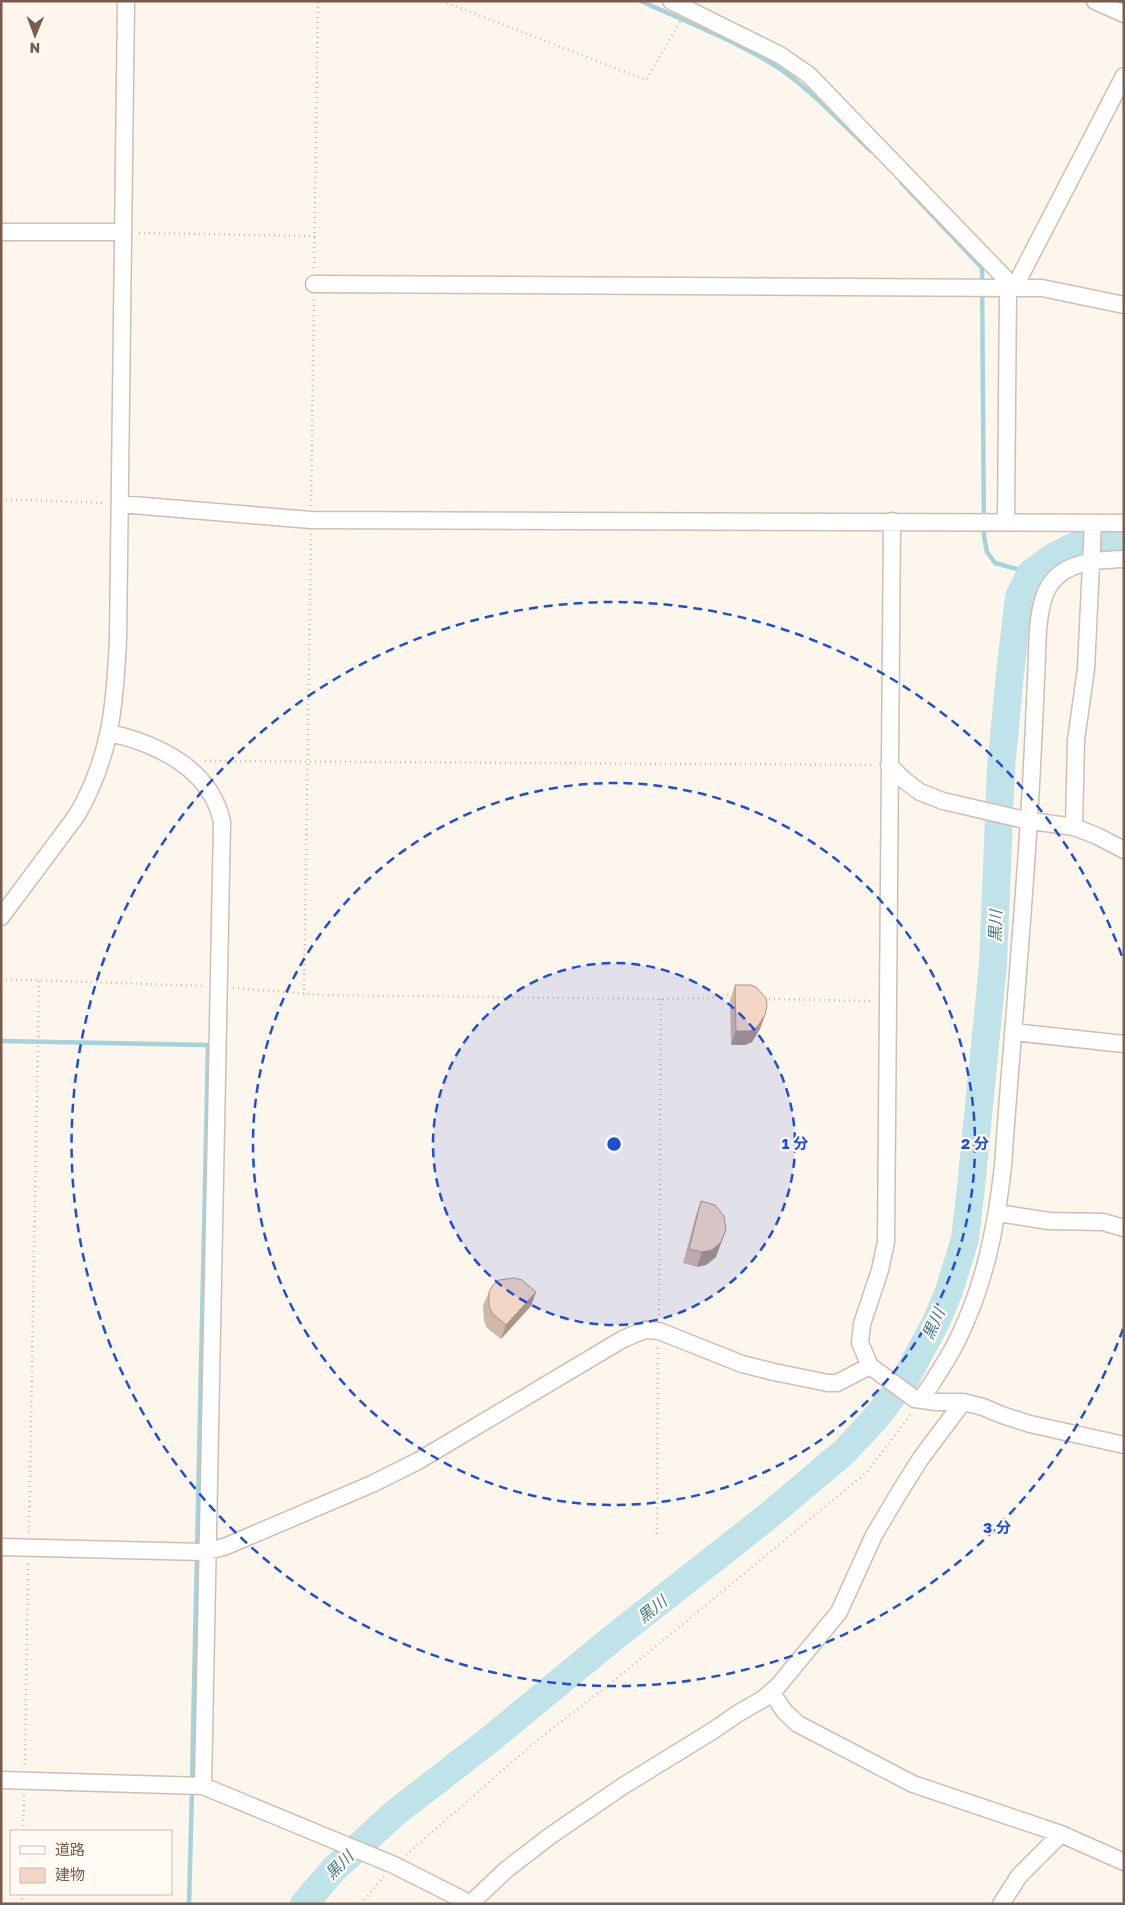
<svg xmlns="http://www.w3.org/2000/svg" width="1125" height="1905" viewBox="0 0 1125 1905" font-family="'Golos Text','Noto Sans JP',sans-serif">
<rect width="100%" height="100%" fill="#fdf6ec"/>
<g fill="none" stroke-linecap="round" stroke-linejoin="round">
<!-- stream -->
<path stroke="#a5d3da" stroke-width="4.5" d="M641 1C686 22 732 39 774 65 808 86 842 124 871 151
M901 182 982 268 984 536 987 552 995 563 1031 573
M1 1041 208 1045 192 1781
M189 1904 192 1789"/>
<!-- river -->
<path stroke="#bfe3e8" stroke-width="28" d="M304 1904 334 1869 395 1813 488 1741 613 1638 767 1517 844 1452 874 1420 905 1380 936 1322 949 1291 965 1239 971 1187 993 964 1001 768 1010 674 1019 597 1031 573 1053 557 1075 546 1088 543H1124"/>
<!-- minor casing -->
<g stroke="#d1beb0" stroke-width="19">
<path id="minor" d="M671 1 780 55 809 75 1004 277 1008 288 1006 521
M1095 1 1124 14
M1 232H123
M314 284 1014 288H1042L1124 305
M1014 288 1124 76
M120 504 311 520 1124 523
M110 733C158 744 211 769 222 822L203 1786
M889 765 904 780 920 792 943 801 1025 820 1074 827 1097 836 1124 850
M1074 827 1076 740 1086 669 1093 523
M1 917 77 815C111 756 115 705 118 639L126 1
M1013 1032 1124 1044
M998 1213 1049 1221 1103 1222 1124 1228
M870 1366 860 1343 862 1324 880 1270 886 1242 892 521
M921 1400C933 1381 947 1361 957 1341 985 1284 996 1228 1003 1166 1011 1050 1022 935 1029 819 1032 772 1034 726 1036 679 1038 652 1035 609 1049 586 1065 561 1097 560 1124 559
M1 1547 202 1552 224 1547 372 1484 418 1461 623 1339 645 1330 659 1331 742 1364 774 1372 828 1383H837L870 1366 915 1399 937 1402H963L983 1407 1002 1415 1030 1424 1124 1445
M771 1692 785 1712 798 1724 913 1784 1061 1834 1124 1862
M1 1780 203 1786 394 1865 471 1904
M470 1904 506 1870 550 1836 623 1786 714 1730 737 1714 763 1699 778 1686 839 1612 874 1535 899 1493 921 1458 963 1402
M1001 1904 1019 1876 1061 1834"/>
</g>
<!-- path -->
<path stroke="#d9b8a5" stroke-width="2.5" stroke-dasharray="1 4" stroke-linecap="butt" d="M442 1 646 80 680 22
M139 233 315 236
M314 268 318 1
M1 499 105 503
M311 506 314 299
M205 761 874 765
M1 979 205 986
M233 988 323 995 661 999 709 998 734 994
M304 995 311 534
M764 999 873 1001
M659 1315 661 999
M29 1532 39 981
M657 1534 658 1348
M25 1765 28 1563
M23 1831 24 1795
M406 1855 535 1742 615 1680 867 1472 911 1414
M22 1904V1894
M361 1904 384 1876"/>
<!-- minor -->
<use href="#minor" stroke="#fff" stroke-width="16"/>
</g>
<!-- wall -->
<path fill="#d1b7a8" d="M735 985 765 1015 760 1029 752 1042 745 1045H731L730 1000Z
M701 1201 716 1257 706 1265 697 1267 683 1263 696 1215Z
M489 1292 531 1306 501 1339 486 1327 484 1320 483 1306Z"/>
<!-- shaded-wall -->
<path fill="#aa9588" d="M765 1015 760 1029 752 1042 745 1045H731L736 1031Z
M726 1230 716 1257 706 1265 697 1267 702 1252Z
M536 1292 531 1306 501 1339 506 1325Z"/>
<!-- building -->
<path fill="#f3d5c3" stroke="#aa9588" d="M735 985H751L757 988 766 998 767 1006 765 1015 757 1027 750 1031H736Z
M701 1201 715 1205 724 1216 726 1230 721 1242 712 1250 702 1252 689 1249Z
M514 1278 522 1280 536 1292 506 1325 492 1313 489 1306V1292L493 1285 499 1280Z"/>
<!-- distance rings -->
<circle cx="614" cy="1144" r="181" fill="#1d4ed8" fill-opacity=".12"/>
<g fill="none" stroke="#1d4ed8" stroke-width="2.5" stroke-dasharray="9 6">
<circle cx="614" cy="1144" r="181"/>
<circle cx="614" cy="1144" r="361"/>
<path d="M1123 1329A542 542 0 1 1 1123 959"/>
</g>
<g text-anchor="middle" stroke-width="4.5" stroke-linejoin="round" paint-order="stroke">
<!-- water labels -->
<g font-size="16" font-style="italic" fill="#437c86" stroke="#fffaf3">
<text transform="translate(995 926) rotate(-88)" y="6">黒川</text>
<text transform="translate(933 1324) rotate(-66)" y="6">黒川</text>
<text transform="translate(652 1609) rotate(-39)" y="6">黒川</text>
<text transform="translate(339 1865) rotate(-45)" y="6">黒川</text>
</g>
</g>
<circle cx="614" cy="1144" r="8" fill="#1d4ed8" stroke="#fffaf3" stroke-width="2.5"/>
<g font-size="15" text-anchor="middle" font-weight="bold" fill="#1d4ed8" stroke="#fffaf3" stroke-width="4.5" stroke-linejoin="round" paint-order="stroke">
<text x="795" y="1149">1 分</text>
<text x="975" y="1149">2 分</text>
<text x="997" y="1533">3 分</text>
</g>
<!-- border -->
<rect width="1125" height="1905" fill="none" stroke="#7a5c4d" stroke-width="5"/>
<!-- legend -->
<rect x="10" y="1830" width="162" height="65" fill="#fffaf3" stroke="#cabbb1"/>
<rect x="20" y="1846" width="25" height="8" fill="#ffffff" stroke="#cabbb1"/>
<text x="55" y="1855" font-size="15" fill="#7a5c4d">道路</text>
<rect x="20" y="1868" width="25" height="15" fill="#f3d5c3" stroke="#cabbb1"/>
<text x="55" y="1880" font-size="15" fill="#7a5c4d">建物</text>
<!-- north arrow -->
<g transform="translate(35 35) rotate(181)" stroke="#fffaf3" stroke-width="4" paint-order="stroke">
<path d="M0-4L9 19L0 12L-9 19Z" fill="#7a5c4d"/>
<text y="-8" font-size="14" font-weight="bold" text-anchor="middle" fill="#7a5c4d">N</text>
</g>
</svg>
